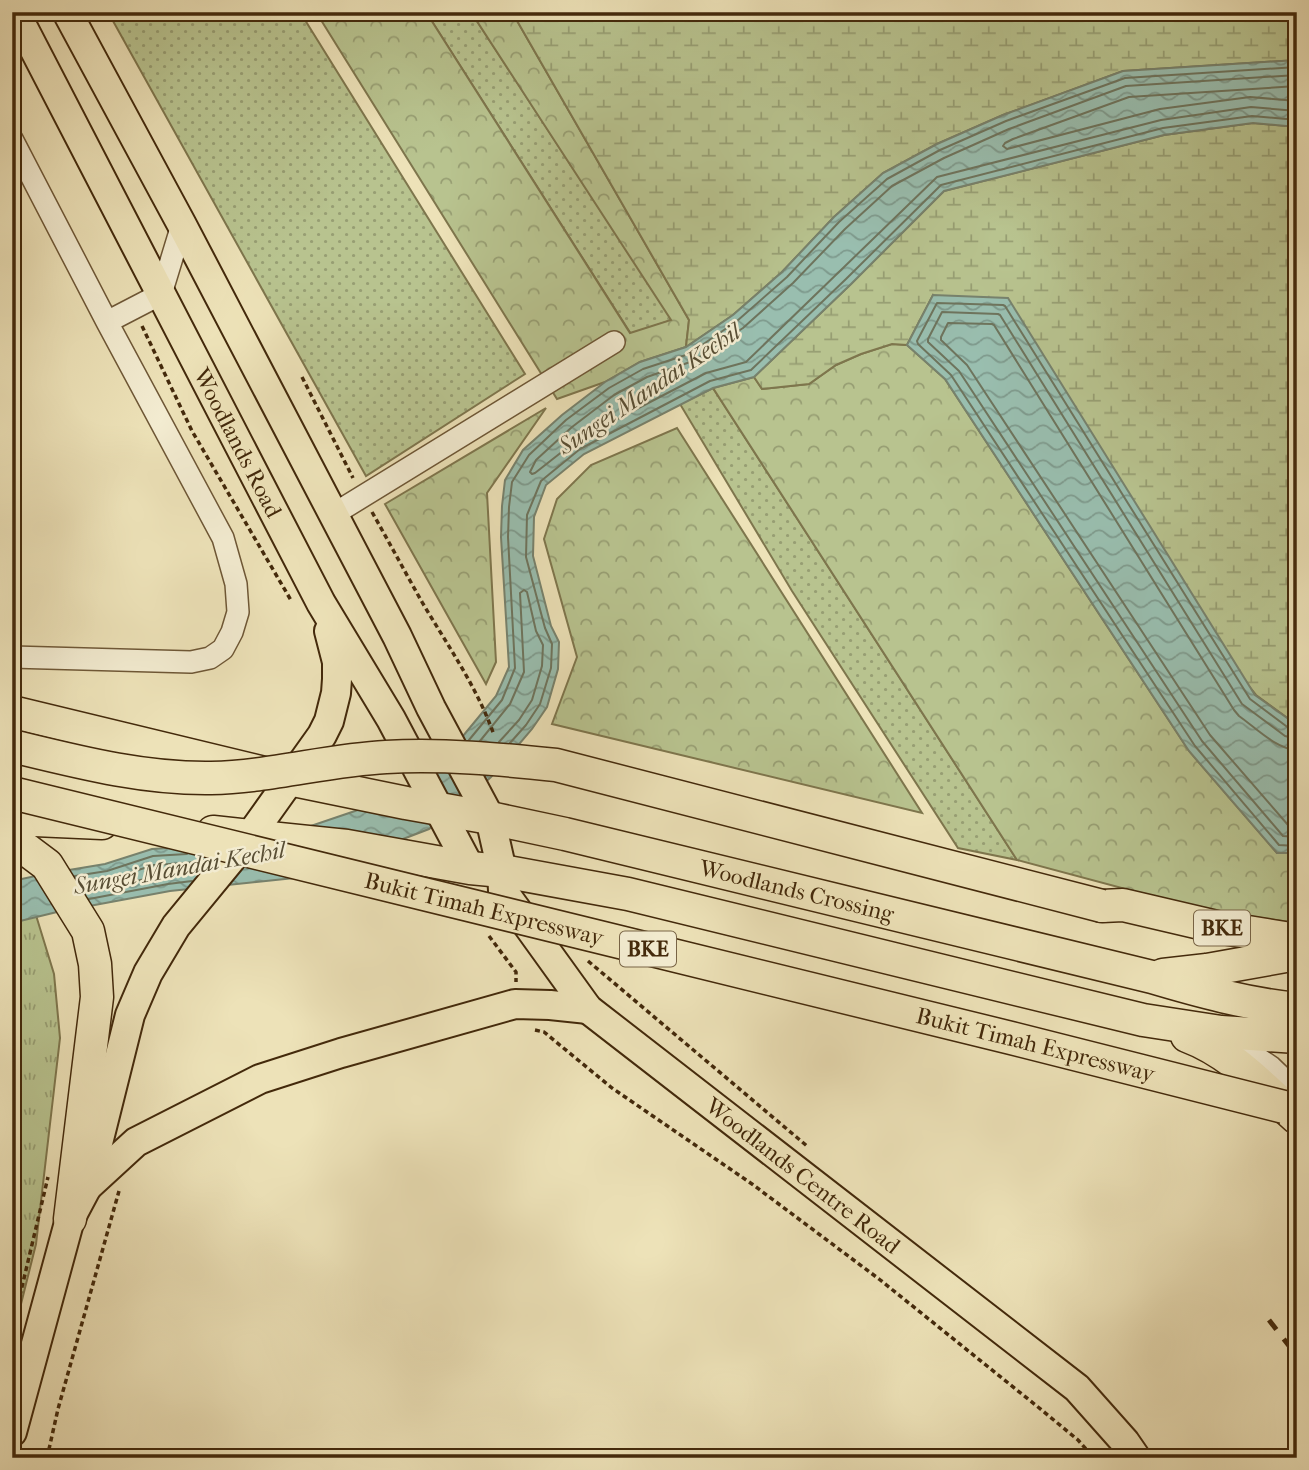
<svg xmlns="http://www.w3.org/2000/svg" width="1309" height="1470" viewBox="0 0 1309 1470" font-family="'IM FELL French Canon',serif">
<defs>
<pattern id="grass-dots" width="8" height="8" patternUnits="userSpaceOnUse" patternTransform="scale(1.75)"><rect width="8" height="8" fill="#b8c38f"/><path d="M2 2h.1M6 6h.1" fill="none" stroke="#979e73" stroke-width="1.8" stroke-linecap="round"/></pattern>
<pattern id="forest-crowns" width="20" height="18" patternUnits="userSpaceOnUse" patternTransform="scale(1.75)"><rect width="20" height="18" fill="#b8c38f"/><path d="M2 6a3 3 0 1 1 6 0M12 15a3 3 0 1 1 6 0" fill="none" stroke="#979e73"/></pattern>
<pattern id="wetland-marsh" width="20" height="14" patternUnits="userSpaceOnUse" patternTransform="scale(1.75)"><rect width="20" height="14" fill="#b8c38f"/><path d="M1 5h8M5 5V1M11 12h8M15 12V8" fill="none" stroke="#979e73"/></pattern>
<pattern id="park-tufts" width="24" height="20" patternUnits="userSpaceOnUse" patternTransform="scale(1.75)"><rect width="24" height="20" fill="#b8c38f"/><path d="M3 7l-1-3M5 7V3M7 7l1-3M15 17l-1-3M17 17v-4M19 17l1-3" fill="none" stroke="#979e73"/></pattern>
<pattern id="water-waves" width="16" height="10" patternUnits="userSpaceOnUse" patternTransform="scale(1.75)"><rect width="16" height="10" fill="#99beaf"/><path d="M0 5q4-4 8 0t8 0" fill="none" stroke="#7e9a8d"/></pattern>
</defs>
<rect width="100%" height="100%" fill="#ede2b8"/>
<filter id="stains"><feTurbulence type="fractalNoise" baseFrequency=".00286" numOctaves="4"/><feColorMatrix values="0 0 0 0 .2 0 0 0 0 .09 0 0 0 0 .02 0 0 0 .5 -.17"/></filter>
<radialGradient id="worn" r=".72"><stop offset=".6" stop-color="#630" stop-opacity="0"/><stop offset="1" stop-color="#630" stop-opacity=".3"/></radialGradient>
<!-- grass -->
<path fill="url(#grass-dots)" stroke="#7e764d" stroke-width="2" d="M108 12H300L525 374 366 476Z
M426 12H471L672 320 631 334Z
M713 388 1017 860 958 848 792 591 680 404Z"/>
<!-- forest -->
<path fill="url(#forest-crowns)" stroke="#7e764d" stroke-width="2" d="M316 12H426L630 333 671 320 471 12H512L689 320 686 347 640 362 605 382 557 399Z
M892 344 907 345 945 379 1189 751 1277 853H1297V923L1204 910 1017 860 713 388 754 377 762 389 809 384 836 365 861 354Z
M546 408 487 493 496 662 486 684 385 504Z
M677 428 922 813 552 724 577 657 544 539 557 499 591 465Z"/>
<!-- wetland -->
<path fill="url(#wetland-marsh)" stroke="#7e764d" stroke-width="2" d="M512 12H1297V60L1123 71 1003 115 937 144 883 173 834 217 782 272 733 315 686 347 689 320Z
M1253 123 1297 127V725L1256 695 933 295 907 345 892 344 861 354 836 365 809 384 762 389 754 377 851 284 944 191 1164 135Z"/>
<!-- park -->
<path fill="url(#park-tufts)" stroke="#7e764d" stroke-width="2" d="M12 890 35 912 54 974 60 1038 36 1244 12 1340Z"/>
<!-- water -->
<path fill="url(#water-waves)" stroke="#77826d" stroke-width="2" d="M1297 60V127L1253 123 1164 135 944 191 851 284 754 377 713 388 584 454 546 485 534 517 533 556 551 626 559 642 558 669 547 707 532 729 491 777 465 801 429 829 304 877 170 891 57 912 12 923V881L45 874 105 864 152 849 184 847 299 830 355 811 400 792 432 769 463 736 496 696 509 667 501 537 502 506 505 480 523 450 562 415 605 382 640 362 686 347 733 315 782 272 834 217 883 173 937 144 1003 115 1123 71Z
M933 295 1008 298 1255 695 1297 725V853H1277L1189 751 945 379 907 345Z"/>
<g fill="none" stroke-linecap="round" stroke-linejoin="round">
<!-- shore -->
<path stroke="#6e745d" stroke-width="2" d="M1297 75 1126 86 1009 129 944 158 892 186 845 229 793 283 743 328 693 361 647 377 614 395 572 427 536 460 530 472 532 474 535 473 577 440 706 373 746 362 937 177 1161 120 1251 107 1297 111
M1297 86 1129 97 1013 139 1005 143 1003 146 1007 149 1160 109 1250 97 1297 101
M1297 730 1290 729 1250 699 1005 306 1003 305 937 303 917 341 918 344 951 375 1195 746 1279 845 1297 846
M1297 739 1285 736 1242 704 1000 315 998 314 942 312 928 339V342L959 371 1202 741 1283 836 1297 837
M469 740 502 700 515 668 508 537 509 507 512 482 529 455 566 420 609 388 643 369 689 354 737 321 787 277 839 222 887 179 940 150 1006 121 1125 78 1297 67
M480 741 510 704 524 672 520 593 524 590 527 592 536 631 543 645 542 666 532 700 519 720 499 742
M510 743 526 725 540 704 551 668 552 644 545 628 526 557 527 515 541 481 580 449 710 381 751 370 846 279 941 185 1163 128 1252 116 1297 120
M1297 750C1276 749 1256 728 1239 716L1234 710 994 325 992 324 948 323 941 337V340L967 365 1210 735 1288 825 1297 827
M200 872 167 875 114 885 111 882 113 878 154 865 186 863 209 859
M75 876 107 871 153 856 187 854
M89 899 168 884 192 881"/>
<!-- minor casing -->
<g stroke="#6e5736" stroke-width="24">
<path id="minor" d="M12 139 107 322 223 538 236 584 238 612 232 632 223 649 210 658 191 662 12 657
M107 322 161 294 182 225
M334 514 614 342
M1221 1033 1271 1067 1297 1092"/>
</g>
<!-- major casing -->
<g stroke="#43290b" stroke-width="32">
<g id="major">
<path id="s1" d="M15 12 321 603 391 719 470 868"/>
<path id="s2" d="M67 12 182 225 397 636 431 708 490 818 502 871 503 891 588 1009 1077 1388 1125 1442 1136 1458"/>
<path d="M87 1187 136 1142 260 1079 341 1053 515 1004 550 1005 588 1009"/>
<path d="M12 1432 70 1219 87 1187 130 1015 148 973 176 926 250 836 322 735 329 721 336 693 337 679V662L329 631"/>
</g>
</g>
<!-- highway casing -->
<g stroke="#43290b" stroke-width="35">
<g id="highway">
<path id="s3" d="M12 712 289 779 406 803 490 818 565 834 1152 977C1199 991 1247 1004 1297 1009"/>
<path d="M12 819 102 823"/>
<path d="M213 832 347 846 470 868 502 871 628 894 1143 1020 1221 1032 1297 1037"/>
<path d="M12 841 19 844 47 865 88 931 95 964 97 997 70 1219"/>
<path d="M1102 906 1123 905 1217 927 1297 940"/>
<path d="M1163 975 1207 970 1291 955 1297 956"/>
<path d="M1187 1036C1232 1053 1262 1087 1297 1118"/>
</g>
</g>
<!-- path -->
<path stroke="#43290b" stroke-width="3.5" stroke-dasharray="5 3.5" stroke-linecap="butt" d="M142 326 192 431 292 602
M302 377 353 478
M372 512C389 542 405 572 422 602 448 646 477 687 494 735
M489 936 516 972V982
M588 961 807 1146
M535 1030 544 1032 612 1088 752 1184 879 1279 1038 1407 1078 1440 1094 1458
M12 1329 48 1177
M47 1458 58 1409 119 1191"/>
<!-- minor -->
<use href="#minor" stroke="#f3ecd1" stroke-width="21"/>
<!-- major -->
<use href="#major" stroke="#ede2b8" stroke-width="28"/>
<!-- highway -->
<use href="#highway" stroke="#ede2b8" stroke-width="32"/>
<!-- rail -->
<path stroke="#43290b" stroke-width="5" stroke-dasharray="12 12" stroke-linecap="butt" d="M1269 1320 1297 1356"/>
<!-- highway-bridge casing -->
<g stroke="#43290b" stroke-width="35" stroke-linecap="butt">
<g id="highway-bridge">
<path d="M12 746C78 762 143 779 211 778 270 777 327 760 386 757 443 754 499 759 556 765L1102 906"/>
<path id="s4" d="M12 793 1011 1038 1284 1107"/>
</g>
</g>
<!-- highway-bridge -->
<use href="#highway-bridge" stroke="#ede2b8" stroke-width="32"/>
</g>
<g text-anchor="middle" stroke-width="5" stroke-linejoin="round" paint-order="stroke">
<!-- shield labels -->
<g fill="#f3ecd1" stroke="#786446" stroke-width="2">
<rect x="1194" y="910.5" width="56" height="35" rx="5"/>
<rect x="620" y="931.5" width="56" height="35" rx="5"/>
</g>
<g font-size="21" font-weight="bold" fill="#43290b">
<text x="1222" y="935">BKE</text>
<text x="648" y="956">BKE</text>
</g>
<!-- street labels -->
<g font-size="23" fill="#43290b" stroke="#f3ecd1">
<text dy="8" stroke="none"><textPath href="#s1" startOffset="485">Woodlands Road</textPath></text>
<text dy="8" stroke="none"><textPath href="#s3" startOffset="805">Woodlands Crossing</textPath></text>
<text dy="8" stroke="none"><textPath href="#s4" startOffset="486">Bukit Timah Expressway</textPath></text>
<text dy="8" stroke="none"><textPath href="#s4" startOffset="1054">Bukit Timah Expressway</textPath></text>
<text dy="8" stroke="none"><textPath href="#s2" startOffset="1402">Woodlands Centre Road</textPath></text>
</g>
<!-- water labels -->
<g font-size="24" font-style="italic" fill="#584e34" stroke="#f3ecd1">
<text transform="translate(649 389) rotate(-34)" y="8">Sungei Mandai Kechil</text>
<text transform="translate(179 868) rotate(-10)" y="8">Sungei Mandai Kechil</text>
</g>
</g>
<!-- margin -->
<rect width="1309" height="1470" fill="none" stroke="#ede2b8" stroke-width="42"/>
<rect x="14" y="14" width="1281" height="1442" fill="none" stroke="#43290b" stroke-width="3.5"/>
<rect x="21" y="21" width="1267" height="1428" fill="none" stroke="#43290b" stroke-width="2"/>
<rect width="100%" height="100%" filter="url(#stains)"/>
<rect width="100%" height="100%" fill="url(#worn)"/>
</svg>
